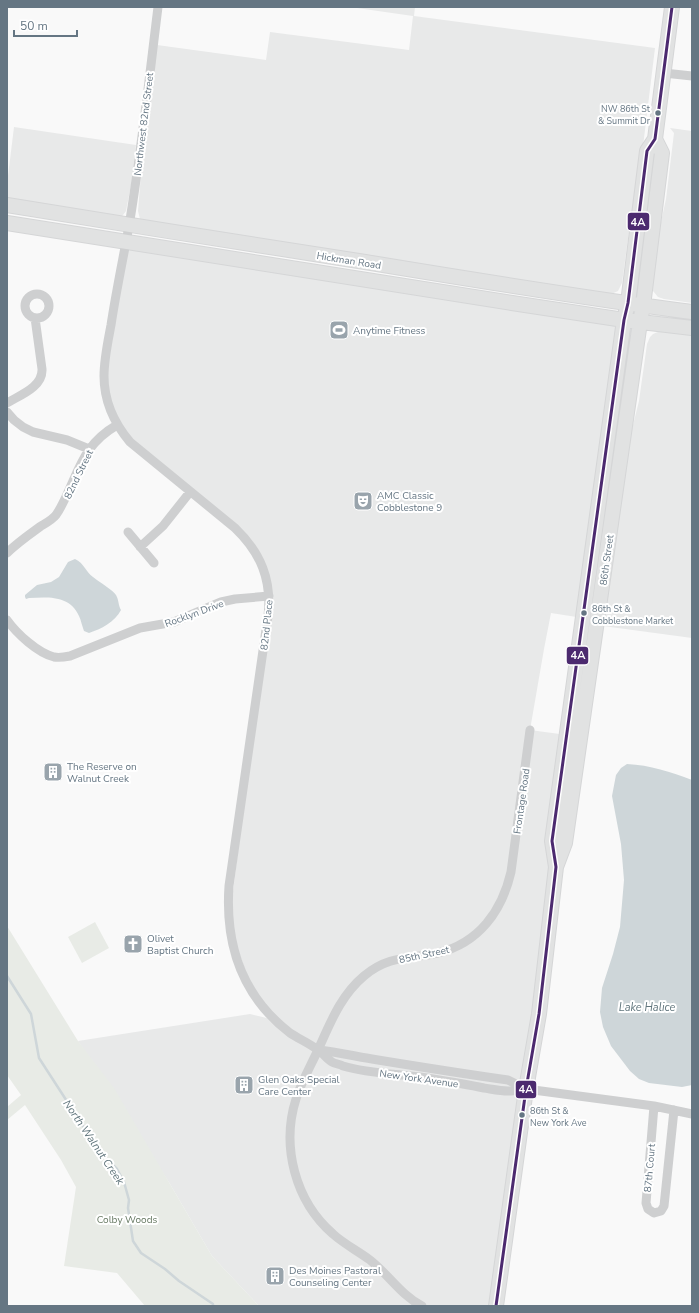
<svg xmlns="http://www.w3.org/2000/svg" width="699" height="1313" viewBox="0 0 699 1313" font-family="'Nunito Sans',sans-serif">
<rect width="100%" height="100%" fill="#f9f9f9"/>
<!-- built -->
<path fill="#e8e9e9" d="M350 7H415L414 16 655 48 639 179 631 216 622 283 618 291 609 295 142 221 140 219 138 211 140 186 157 45 266 60 270 32 409 50 413 16Z
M14 127 136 145 131 185 126 211 123 215 120 218 7 201V184Z
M670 128 692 131V303L664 299 658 297 653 291 651 284 656 245 666 199 674 133Z
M127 241 624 320 583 618 551 613 544 649 530 730 567 735 556 867 496 1306H259L212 1256 170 1184 78 1041 250 1014 275 1020 253 992 229 924 269 603 254 550 117 425 104 376Z
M660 331 692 334V638L603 626 631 433 639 401 647 344 650 337 653 334Z"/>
<!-- green -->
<path fill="#e8ebe6" d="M95 922 109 948 82 963 68 937Z
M7 926 78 1041 114 1088 212 1256 259 1306H145L117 1273 64 1266 76 1187 61 1160 25 1105 7 1120V1107L21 1095 7 1075Z"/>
<!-- water -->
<path fill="#ced6d9" d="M75 559C84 563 86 572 93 577 99 582 113 590 116 595 119 600 118 605 121 610 115 622 101 629 89 633L84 631C82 626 81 620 79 616 70 595 48 597 29 598L26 599 25 597V595L37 585 51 582 59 577 68 562Z
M627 764C650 765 671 772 692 780V1085L682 1087 649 1083 639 1079 630 1071 611 1046 603 1027 600 1012 602 988 613 954 620 927 624 880 621 844 612 796 616 775 621 768Z"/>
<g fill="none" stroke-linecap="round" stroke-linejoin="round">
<!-- stream -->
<path stroke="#ced6d9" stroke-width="2.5" d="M7 976 31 1014 39 1058 92 1140 106 1158 117 1169 124 1182 129 1200 128 1208 133 1241 141 1253 165 1269 179 1281 213 1304V1306"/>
<!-- primary casing -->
<g stroke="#d5d6d7" stroke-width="16">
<path id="primary" d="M7 205C126 225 246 243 365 262 474 280 583 298 692 312
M7 223 512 303 624 320 692 328
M556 867 552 841 624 320 628 303 647 151 655 139 672 7
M496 1306 526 1089 539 1014 556 867 565 843 640 322 643 306 662 153 655 139"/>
</g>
<!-- minor -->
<path stroke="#cecfd0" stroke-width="9" d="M158 7C149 80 141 154 129 226 123 259 116 292 111 325 108 341 104 359 104 376 104 401 114 423 130 442L235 528C261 553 272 580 268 616L229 886C225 944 242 996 290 1033 299 1039 309 1043 318 1050 323 1053 327 1059 332 1062 335 1064 340 1064 343 1066 370 1074 400 1074 427 1078 446 1081 465 1084 484 1088 491 1089 500 1091 508 1091 513 1091 520 1090 526 1089L654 1106 692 1114
M664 73 692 76
M25 306a12 12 0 1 1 24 0a12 12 0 1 1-24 0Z
M7 403C20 395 43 387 42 369L35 318
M7 412 14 420 23 427 33 432 67 440 89 449
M128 532 154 563
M140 547 163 526 190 492
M7 553C17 543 30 534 41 526 46 523 52 520 56 515 61 508 65 499 69 490 82 461 88 442 117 425
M7 620C17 634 38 653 54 657 59 658 65 657 70 656L140 628 174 622 221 602 235 599 269 596
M318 1050C338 1052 358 1057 378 1060 421 1067 465 1074 508 1080L526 1089
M654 1106 646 1203 648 1209 654 1213 661 1211 664 1206 674 1110
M422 1306C401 1295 389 1275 370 1260 358 1251 344 1244 333 1234 295 1201 281 1146 296 1099 301 1083 310 1067 317 1052 330 1024 340 996 364 976 389 955 410 959 438 953 479 943 502 911 511 872L530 730"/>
<!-- primary -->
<use href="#primary" stroke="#e1e2e2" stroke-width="14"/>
<!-- bus-1 casing -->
<g stroke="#fff" stroke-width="6">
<path id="bus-1" d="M496 1306 526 1089 539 1014 556 867 552 841 624 320 628 303 647 151 655 139 672 7"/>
</g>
<!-- bus-1 -->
<use href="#bus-1" stroke="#4c2a6f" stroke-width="3"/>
</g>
<!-- icons -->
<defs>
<g id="stadium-square" transform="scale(1)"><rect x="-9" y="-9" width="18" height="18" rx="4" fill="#99a4ac" stroke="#fff"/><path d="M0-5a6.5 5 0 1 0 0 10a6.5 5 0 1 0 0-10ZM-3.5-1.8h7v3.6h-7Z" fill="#fff"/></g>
<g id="theatre-square" transform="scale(1)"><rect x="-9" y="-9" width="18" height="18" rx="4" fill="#99a4ac" stroke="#fff"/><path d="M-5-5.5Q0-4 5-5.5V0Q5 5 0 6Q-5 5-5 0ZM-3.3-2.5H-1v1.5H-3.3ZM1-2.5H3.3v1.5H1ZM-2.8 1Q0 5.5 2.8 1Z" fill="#fff"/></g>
<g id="building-square" transform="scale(1)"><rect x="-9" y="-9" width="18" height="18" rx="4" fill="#99a4ac" stroke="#fff"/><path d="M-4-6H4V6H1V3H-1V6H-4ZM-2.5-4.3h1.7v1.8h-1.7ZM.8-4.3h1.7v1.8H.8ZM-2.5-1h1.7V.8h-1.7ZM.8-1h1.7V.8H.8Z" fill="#fff"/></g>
<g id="church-square" transform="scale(1)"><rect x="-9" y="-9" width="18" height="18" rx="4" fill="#99a4ac" stroke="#fff"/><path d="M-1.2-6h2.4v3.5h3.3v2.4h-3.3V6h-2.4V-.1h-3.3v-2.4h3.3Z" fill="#fff"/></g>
</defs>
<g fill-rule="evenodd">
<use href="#stadium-square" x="339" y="330"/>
<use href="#theatre-square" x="363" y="501"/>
<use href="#building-square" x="53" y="772"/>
<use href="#church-square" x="133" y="944"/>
<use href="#building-square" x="244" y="1085"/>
<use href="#building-square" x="275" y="1276"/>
</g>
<!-- markers -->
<g fill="#657683" stroke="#fff" stroke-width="1.5">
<circle cx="658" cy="113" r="3.5"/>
<circle cx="584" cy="613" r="3.5"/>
<circle cx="522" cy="1115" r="3.5"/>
</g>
<g text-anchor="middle" stroke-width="4" stroke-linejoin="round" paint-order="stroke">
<!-- bus labels -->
<g font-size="9" fill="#657683" stroke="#fff" text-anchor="start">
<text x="650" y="112" text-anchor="end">NW 86th St<tspan x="650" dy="12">&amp; Summit Dr</tspan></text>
<text x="592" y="612">86th St &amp;<tspan x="592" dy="12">Cobblestone Market</tspan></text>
<text x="530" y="1114">86th St &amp;<tspan x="530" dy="12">New York Ave</tspan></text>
</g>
<!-- street labels -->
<g font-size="10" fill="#657683" stroke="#fff">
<text transform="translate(143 124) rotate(-83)" y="4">Northwest 82nd Street</text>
<text transform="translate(349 260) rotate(9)" y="4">Hickman Road</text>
<text transform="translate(78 474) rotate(-64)" y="4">82nd Street</text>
<text transform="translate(606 560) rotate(-82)" y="4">86th Street</text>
<text transform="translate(194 613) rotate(-20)" y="4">Rocklyn Drive</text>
<text transform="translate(266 625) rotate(-84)" y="4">82nd Place</text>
<text transform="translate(521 801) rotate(-82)" y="4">Frontage Road</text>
<text transform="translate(424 954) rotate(-12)" y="4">85th Street</text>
<text transform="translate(419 1078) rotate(8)" y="4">New York Avenue</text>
<text transform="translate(649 1168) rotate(-85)" y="4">87th Court</text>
</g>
<!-- poi labels -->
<g font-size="10" fill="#657683" stroke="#fff" text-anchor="start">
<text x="353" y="334">Anytime Fitness</text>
<text x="377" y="499">AMC Classic<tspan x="377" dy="12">Cobblestone 9</tspan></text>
<text x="67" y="770">The Reserve on<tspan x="67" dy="12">Walnut Creek</tspan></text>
<text x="147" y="942">Olivet<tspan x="147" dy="12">Baptist Church</tspan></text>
<text x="258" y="1083">Glen Oaks Special<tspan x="258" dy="12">Care Center</tspan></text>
<text x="289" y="1274">Des Moines Pastoral<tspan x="289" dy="12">Counseling Center</tspan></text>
</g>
<!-- park labels -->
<g font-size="10" fill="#687a64" stroke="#fff">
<text x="127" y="1223">Colby Woods</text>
</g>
<!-- water labels -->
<g font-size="11" font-style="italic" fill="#60757c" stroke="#fff">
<text x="647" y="1011">Lake Halice</text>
<text transform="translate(94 1142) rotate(56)" y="4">North Walnut Creek</text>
</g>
</g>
<g stroke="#fff" stroke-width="1.5">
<rect x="627" y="212" width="23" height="19" rx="4" fill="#4c2a6f"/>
<rect x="566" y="646" width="23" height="19" rx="4" fill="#4c2a6f"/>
<rect x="515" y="1080" width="22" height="19" rx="4" fill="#4c2a6f"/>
</g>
<g font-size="11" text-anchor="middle" font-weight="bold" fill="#fff">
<text x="638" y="226">4A</text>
<text x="578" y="659">4A</text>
<text x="526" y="1093">4A</text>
</g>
<!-- border -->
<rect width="699" height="1313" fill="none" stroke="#657683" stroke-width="16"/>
<!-- scale -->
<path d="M14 30v6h63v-6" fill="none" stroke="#657683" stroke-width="2"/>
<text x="20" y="30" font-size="12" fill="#657683" stroke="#ffffff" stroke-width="3" paint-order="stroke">50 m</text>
</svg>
